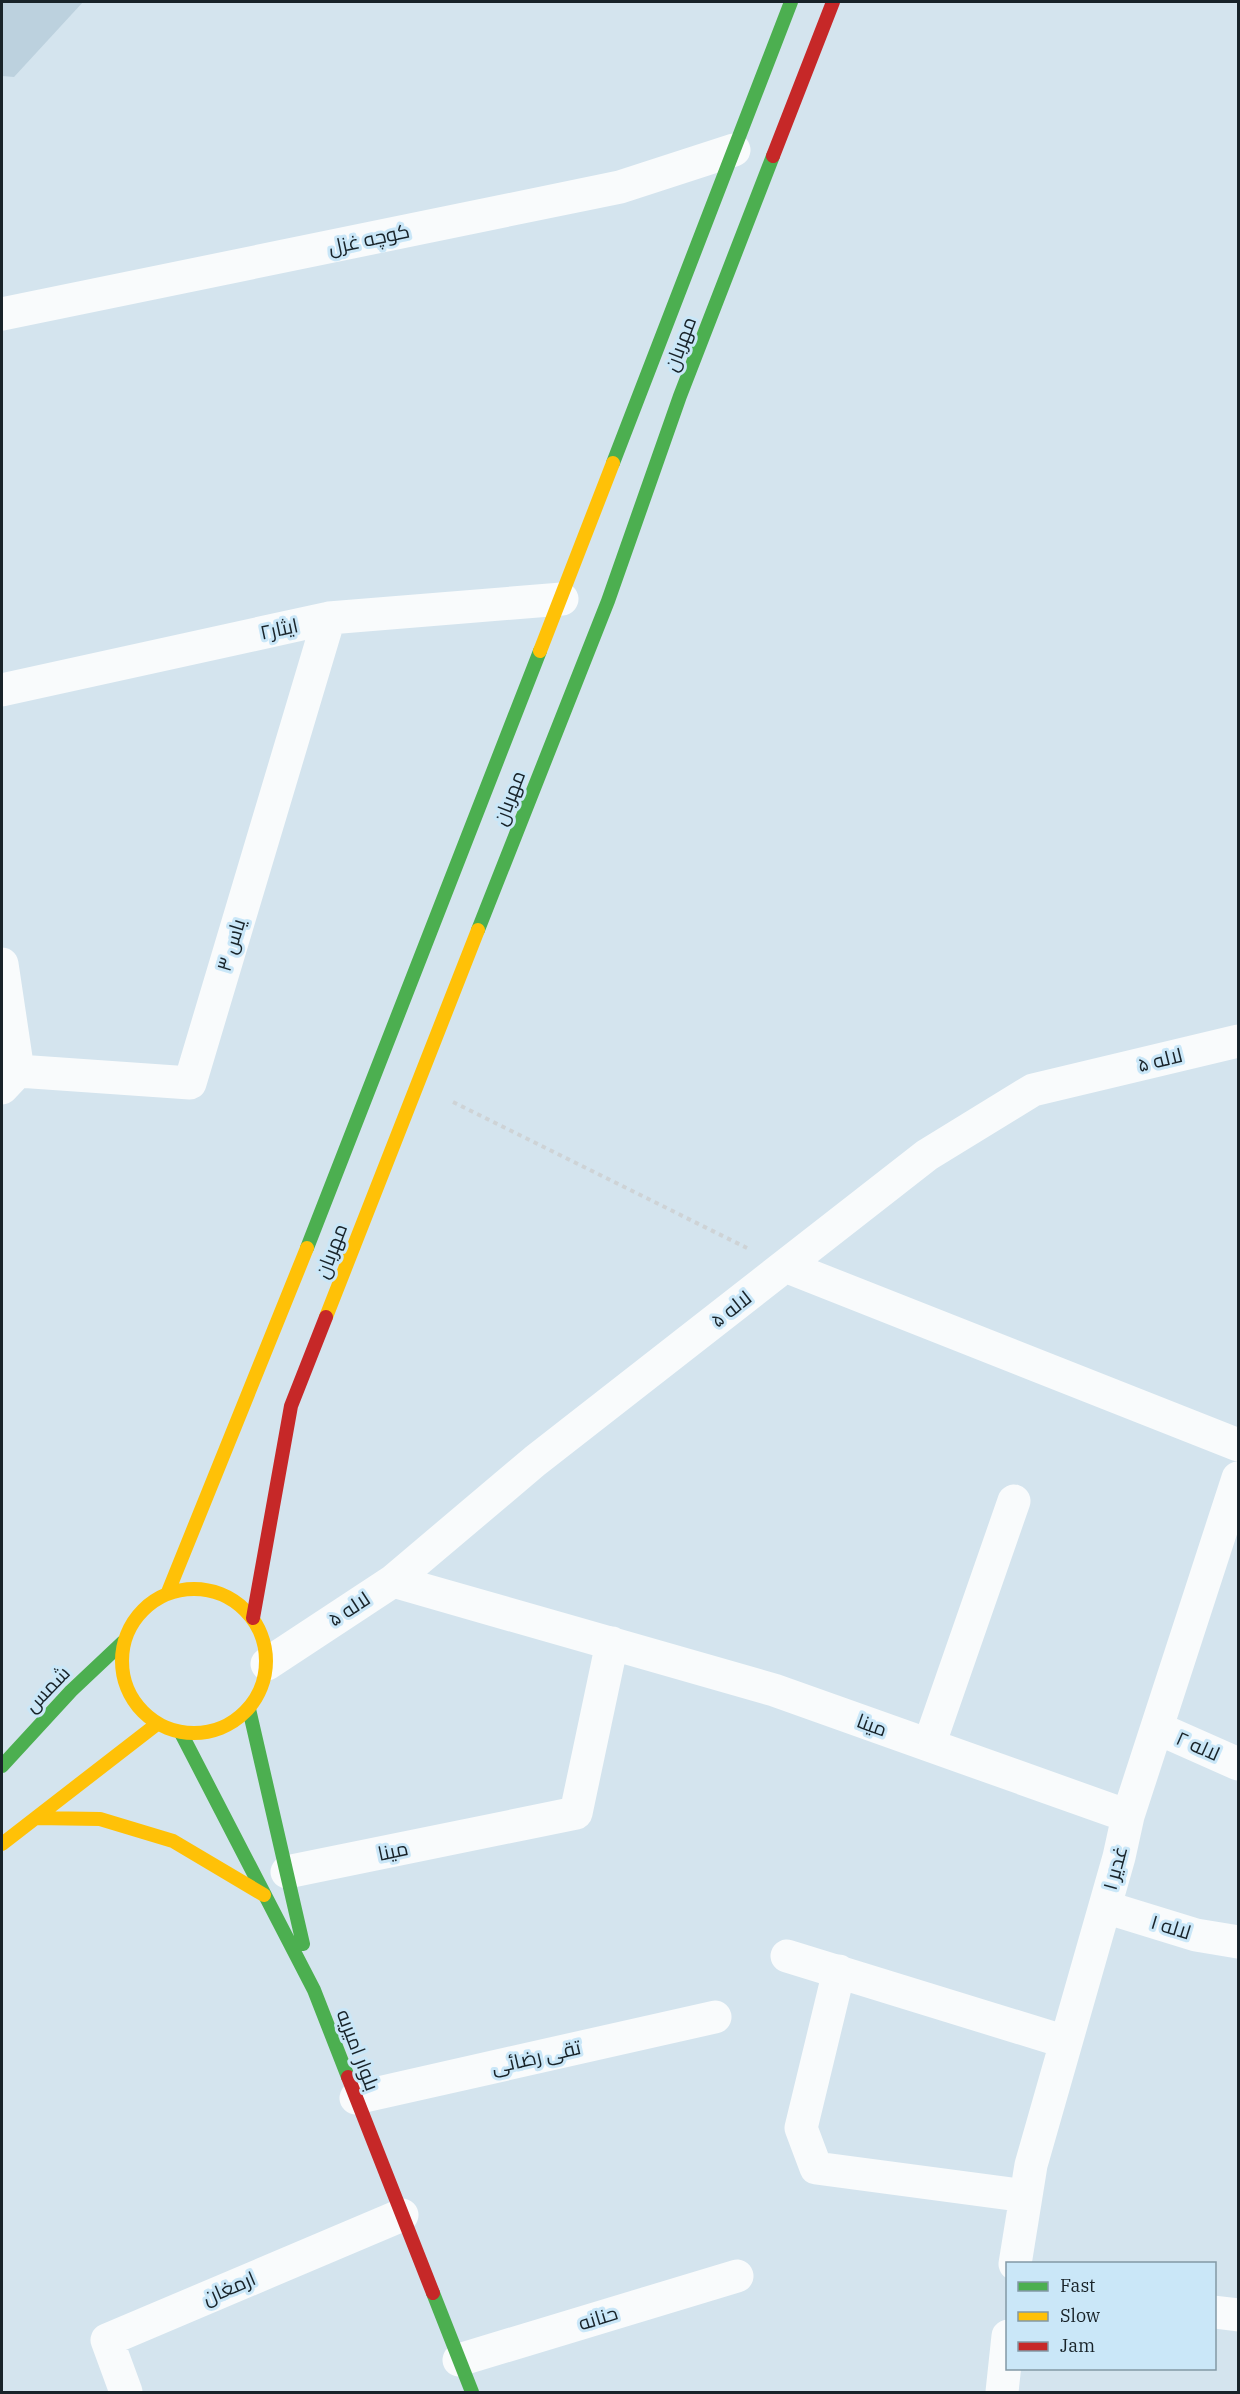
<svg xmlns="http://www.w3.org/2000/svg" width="1240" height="2394" viewBox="0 0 1240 2394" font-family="'IBM Plex Serif',Cairo,serif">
<rect width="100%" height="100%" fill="#d4e4ee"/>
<!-- green -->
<path fill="#bcd1de" d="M2 2H83L14 77 2 76Z"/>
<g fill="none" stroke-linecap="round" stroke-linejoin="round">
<!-- path -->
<path stroke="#ced3d6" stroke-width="4" stroke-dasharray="4.5 4.5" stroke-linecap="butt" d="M453 1102 747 1248"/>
<!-- street -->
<path stroke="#f9fbfc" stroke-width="33" d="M2 314 620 187 734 150
M2 690 329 618 562 599
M2 964 18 1071
M2 1088 18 1071 190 1083 329 618
M785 1266 1238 1445
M393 1581 774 1690 1128 1816
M267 1664 393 1581 535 1461 927 1155 1033 1090 1238 1041
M1157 1728 1238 1764
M929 1745 1014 1501
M287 1872 576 1813 612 1643
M1105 1907 1196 1935 1238 1942
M787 1956 1066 2042
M839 1971 801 2128 816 2168 1026 2196
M356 2098 715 2017
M1015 2264 1031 2165 1119 1857 1128 1816 1238 1478
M1214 2312 1238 2315
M459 2360 737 2276
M126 2392 107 2340 402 2215
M1002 2392 1008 2336"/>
<!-- fast -->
<path stroke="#4caf50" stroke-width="14" d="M613 463 791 2
M478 930 608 601 680 396 773 156
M307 1248 540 651
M249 1709 303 1944
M181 1733 314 1990 348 2077
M2 1766 71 1691 123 1642
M433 2293 472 2392"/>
<!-- slow -->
<path stroke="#ffc107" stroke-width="14" d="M540 651 613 463
M326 1317 478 930
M122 1661a72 72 0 1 1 144 0a72 72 0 1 1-144 0Z
M168 1592 307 1248
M36 1818 100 1819 173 1841 264 1895
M2 1844 157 1724"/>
<!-- jam -->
<path stroke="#c62828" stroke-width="14" d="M773 156 833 2
M253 1618 291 1406 326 1317
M348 2077 433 2293"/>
</g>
<g text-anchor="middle" stroke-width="6" stroke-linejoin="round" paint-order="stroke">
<!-- street labels -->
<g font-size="20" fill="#182329" stroke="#cae7f8">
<text transform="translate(369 239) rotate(-12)" y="7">کوچه غزل</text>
<text transform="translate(680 344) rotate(-69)" y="7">مهربان</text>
<text transform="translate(279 629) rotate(-12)" y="7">ایثار۲</text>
<text transform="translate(509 798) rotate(-69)" y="7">مهربان</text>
<text transform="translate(231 945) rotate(-73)" y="7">یاس ۳</text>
<text transform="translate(1160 1060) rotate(-14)" y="7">لاله ۵</text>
<text transform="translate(331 1251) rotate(-69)" y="7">مهربان</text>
<text transform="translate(731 1309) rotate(-38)" y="7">لاله ۵</text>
<text transform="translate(349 1609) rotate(-33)" y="7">لاله ۵</text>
<text transform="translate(47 1689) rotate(-46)" y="7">شمس</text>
<text transform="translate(872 1725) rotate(20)" y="7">مینا</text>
<text transform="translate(1198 1746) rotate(24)" y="7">لاله ۲</text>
<text transform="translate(393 1851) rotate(-12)" y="7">مینا</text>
<text transform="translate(1115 1868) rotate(-75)" y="7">غدیر ۱</text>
<text transform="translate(1171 1927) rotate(17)" y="7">لاله ۱</text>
<text transform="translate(358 2050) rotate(69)" y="7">بلوار امیریه</text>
<text transform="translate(536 2057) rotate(-13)" y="7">تقی رضائی</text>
<text transform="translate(229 2288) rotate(-23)" y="7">ارمغان</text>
<text transform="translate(598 2318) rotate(-17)" y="7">حنانه</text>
</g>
</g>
<!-- border -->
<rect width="1240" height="2394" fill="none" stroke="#182329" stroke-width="6"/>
<!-- legend -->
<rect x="1006" y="2262" width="210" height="108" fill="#cae7f8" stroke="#8399a5" stroke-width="1.5"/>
<rect x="1018" y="2282" width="30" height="9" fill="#4caf50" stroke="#8399a5" stroke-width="1.5"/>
<text x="1060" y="2292" font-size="18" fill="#182329">Fast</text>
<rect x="1018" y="2312" width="30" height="9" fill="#ffc107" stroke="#8399a5" stroke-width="1.5"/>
<text x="1060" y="2322" font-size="18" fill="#182329">Slow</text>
<rect x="1018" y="2342" width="30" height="9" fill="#c62828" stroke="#8399a5" stroke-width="1.5"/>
<text x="1060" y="2352" font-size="18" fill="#182329">Jam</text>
</svg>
